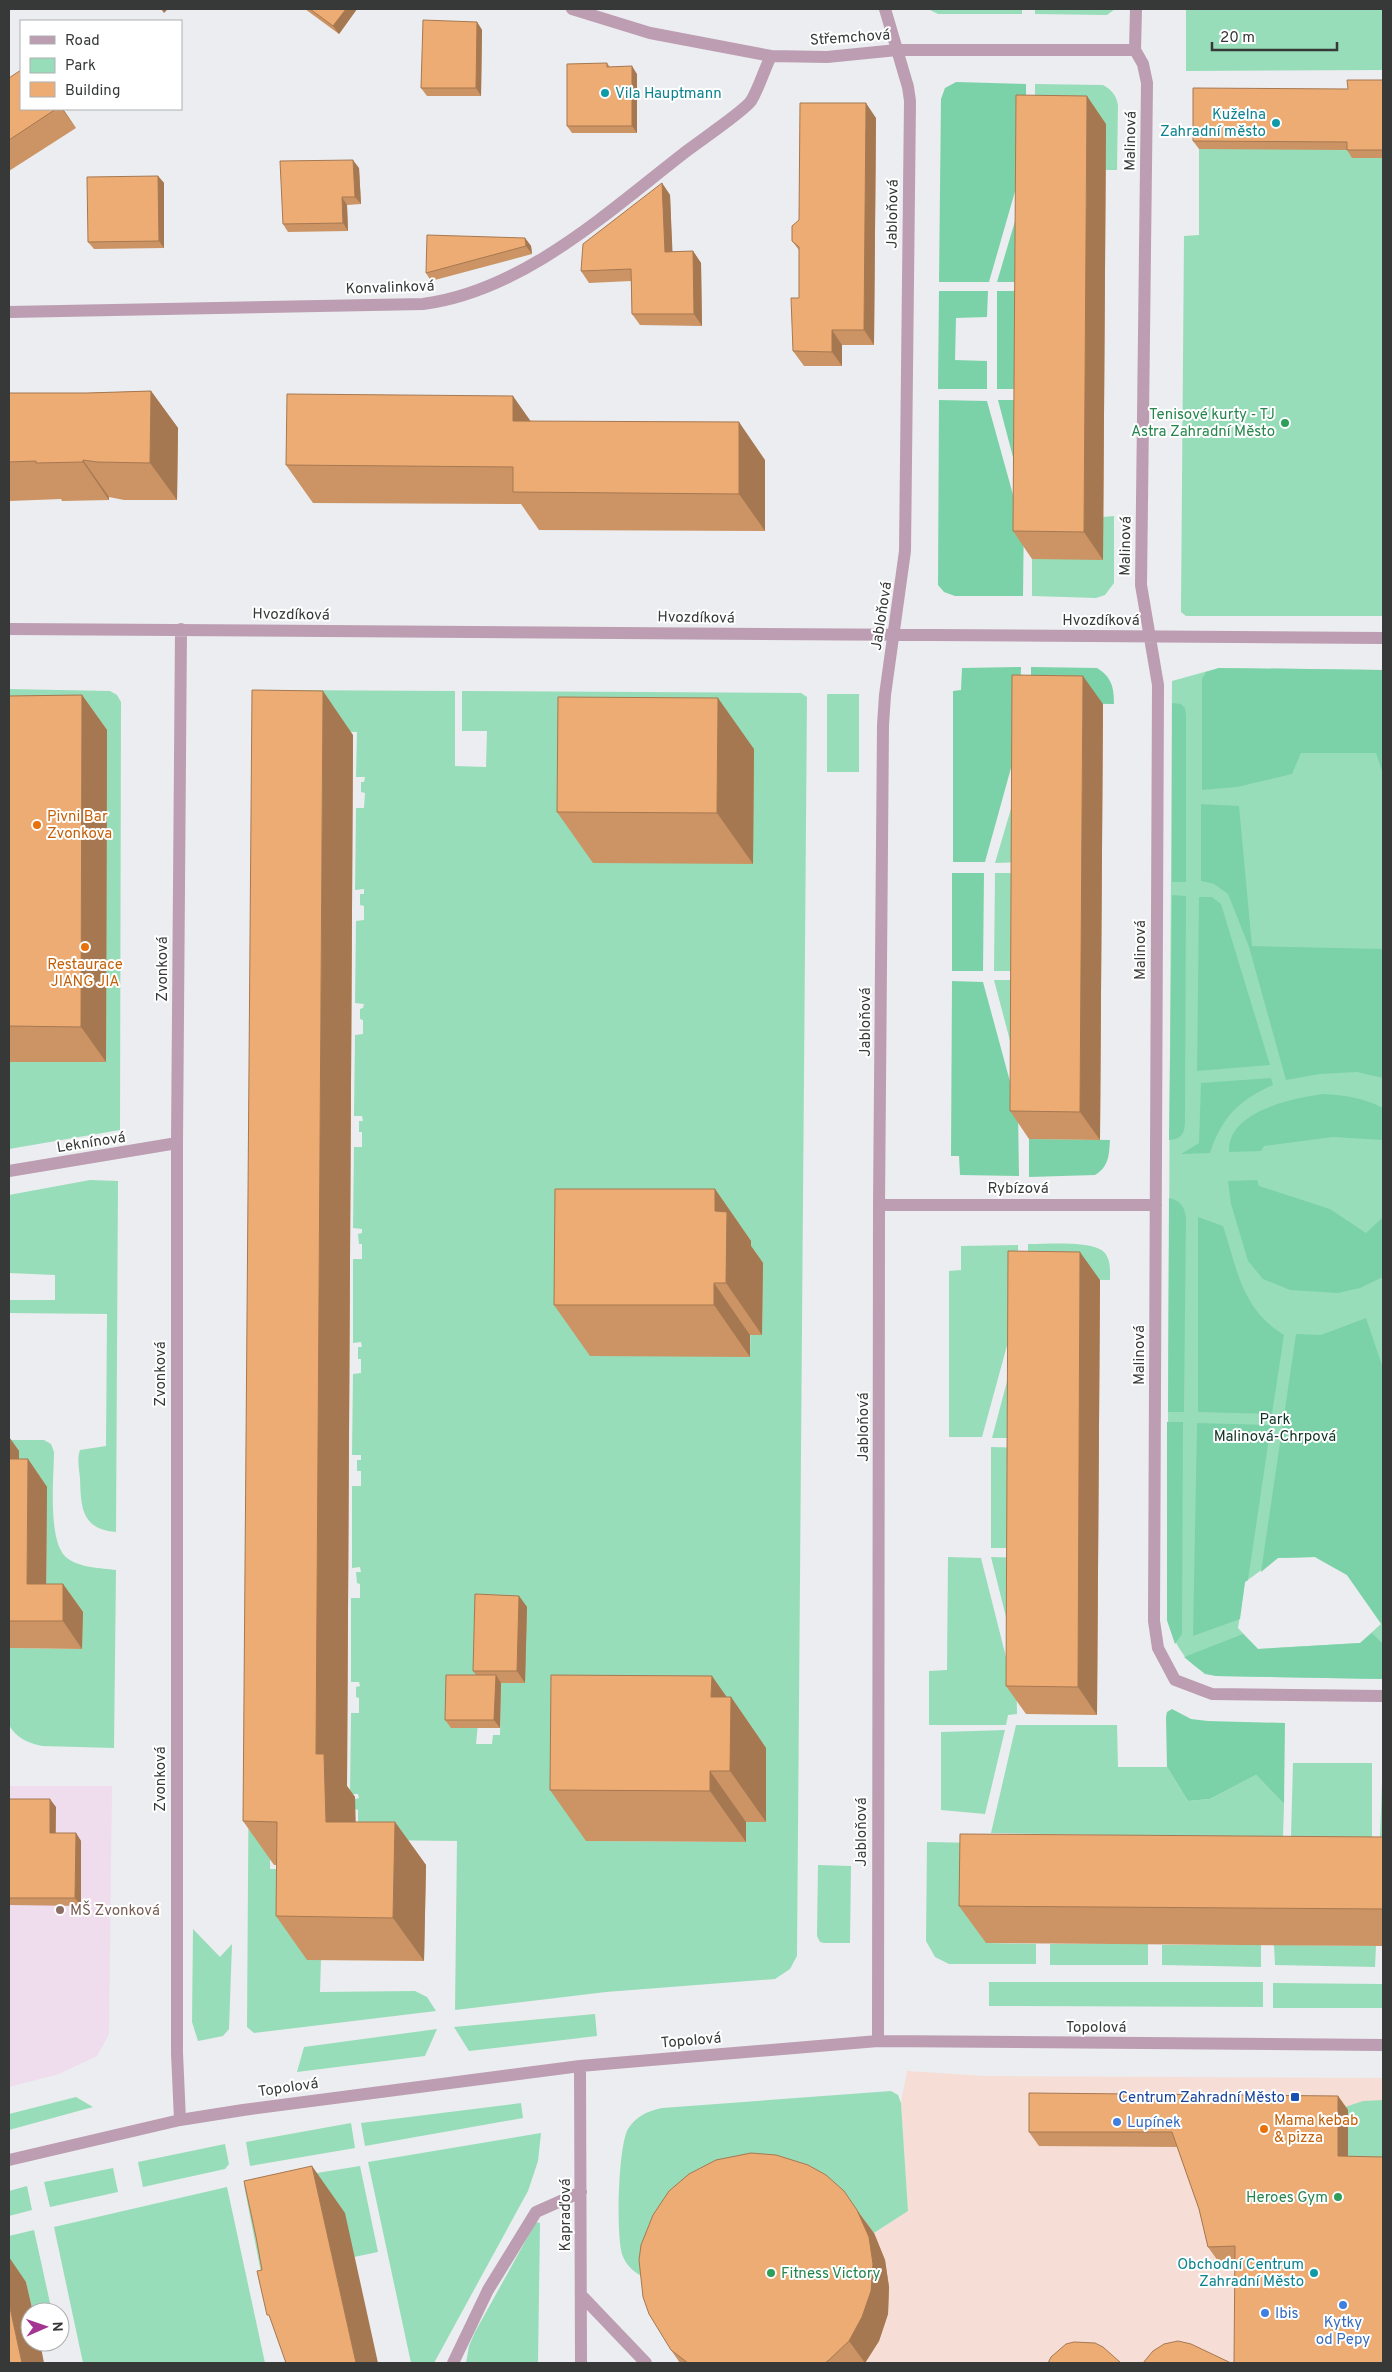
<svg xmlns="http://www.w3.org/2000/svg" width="1392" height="2372" viewBox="0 0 1392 2372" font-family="Overpass,sans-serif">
<rect width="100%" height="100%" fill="#ebedf0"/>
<!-- commercial -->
<path fill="#f6ddd5" d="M907 2071 985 2076 1383 2078V2363H681L908 2211 901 2103Z"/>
<!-- education -->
<path fill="#efddee" d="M9 1786H112L109 2034 97 2056 59 2074 9 2087Z"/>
<!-- green -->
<path fill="#98ddb9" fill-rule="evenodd" d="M928 9H1022V14H938Z
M1035 9H1115L1107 15 1035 14Z
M1186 9H1383V70L1186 71Z
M1035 84 1103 85C1112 90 1116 95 1118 105L1117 170H1106L1035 123Z
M1383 88V616H1186L1181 612V606L1184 236 1199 235V95Z
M1114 516V583L1105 595 1096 598 1032 596V559H1103V517Z
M1219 668 1383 670V1679L1216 1676C1188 1669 1175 1646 1167 1620L1172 681ZM1315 1557 1347 1575 1381 1624 1360 1643 1258 1649 1238 1628 1245 1582 1278 1558Z
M9 689 110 691 117 695 121 702 120 1130 9 1149V1062H106L9 731Z
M273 690 455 691V766L486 767 487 731H462V691L801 693 807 697 797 1956 790 1969 775 1979 606 1992 455 2010 457 1841 376 1840 358 1824V1810L355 1809V1799L359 1798 358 1794H350L351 1713H359V1698L356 1697V1687L360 1686 359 1682H351V1598H360V1584L357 1583 356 1572H361L360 1567 352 1568V1486H361V1471H357V1460H361V1455H352L353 1374 361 1373V1359H358V1347H362L361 1342 353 1343V1259H362V1244H359L358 1234 362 1233V1229L353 1228 354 1147H362V1132H359V1121H363L362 1116H354L355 1035 363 1034V1020L360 1019V1009L363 1008 364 1004 355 1003 356 921 364 920V906L360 905V894H364V889L355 890 356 808H364L365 793 361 792V782H364L365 777H356L357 732 278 730 270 1869H307V1960H321L320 1992 415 1991 427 1997 436 2011 254 2033 247 2027 256 711 267 691ZM751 1241V1263H763L762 1334 750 1335V1357ZM482 1681 501 1683 500 1735H493L492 1744H476ZM766 1749V1822H746V1842L586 1841Z
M827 694H859V772H827Z
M1023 768 1026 862 995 863Z
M995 873H1026V971H994Z
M994 980H1026L1019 1075Z
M90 1180 118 1181 116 1532C81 1529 81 1507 80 1478 79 1469 77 1458 80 1450L106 1446 107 1314 9 1313V1300H55V1275L9 1273V1195Z
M1028 1244C1045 1244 1095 1240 1105 1253 1111 1261 1110 1271 1110 1280L1028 1279Z
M1018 1245V1330L1011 1331 982 1437H949V1271L961 1270V1246Z
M1018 1340 1024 1438H992Z
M9 1440H44L51 1444 54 1452C54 1476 47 1543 67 1558 80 1568 101 1568 116 1570L114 1748 42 1746C28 1743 16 1738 9 1725V1648L82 1649 83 1613 46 1612 47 1487H19Z
M991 1447 1024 1448 1023 1548H991Z
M948 1557 981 1558 1008 1665H1016L1017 1714 1008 1715 1006 1725H929V1671L947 1670Z
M991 1557 1023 1558 1016 1657Z
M1016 1725H1117L1118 1767H1167L1188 1801 1210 1799 1256 1775 1284 1804 1283 1838 991 1833Z
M1005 1730 985 1814 941 1810V1732Z
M1293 1763H1372V1838L1291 1837Z
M1382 1782 1383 1785V1838H1380Z
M927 1842 1032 1844 986 1943 1036 1944V1964H949L935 1957 926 1941Z
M818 1865 851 1866 850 1943H824L820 1942 817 1936Z
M193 1929 220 1957 232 1944 229 2029 223 2036 198 2041 192 2022Z
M1050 1944H1148V1965H1050Z
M1162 1945H1261V1967L1162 1965Z
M1274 1945 1376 1946 1375 1967 1275 1965Z
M989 1982H1263V2007L989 2006Z
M1273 1983 1383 1984V2008H1273Z
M595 2014 597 2036 469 2051 454 2027Z
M437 2029 425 2056 297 2072 304 2047Z
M891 2091 898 2095 901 2103 908 2211 874 2233 860 2214 645 2278C634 2272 626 2266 622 2254 616 2235 618 2146 628 2129 636 2116 648 2111 662 2108Z
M76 2097 93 2107 9 2130V2114Z
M1383 2100V2166H1334L1348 2147V2110L1345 2107 1363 2101Z
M521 2103 523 2118 365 2146 361 2123Z
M351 2123 355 2148 250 2166 246 2142Z
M541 2133 538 2161 528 2191 434 2363H411L368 2162Z
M225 2144 229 2164 225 2169 143 2187 138 2162Z
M360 2166 378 2252 354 2257 263 2283 244 2185Z
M113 2168 118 2192 50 2207 44 2182Z
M27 2186 32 2210 9 2216V2191Z
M227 2187 265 2363H83L54 2227Z
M536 2222 540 2223 538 2363H466L469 2346 475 2332Z
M34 2230 52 2312H33L26 2282 9 2286V2236Z"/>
<!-- forest -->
<path fill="#7cd2a8" d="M956 82 1026 84V173L1020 174 989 282H939L941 99 945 88Z
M1026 184 1035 282H997Z
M939 291H988L987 317 956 318 955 360 987 361V389H938Z
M997 291H1034V389H997Z
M939 400 987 401 1017 509 1024 510 1023 596H955L944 592 938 585Z
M998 400H1034L1024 499Z
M1021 667 1019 739 985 862H953V691L961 690 962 668Z
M1031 667 1097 668C1112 677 1114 688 1114 704L1031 703Z
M1219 668 1383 670V774L1376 753H1301L1292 774 1237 787 1202 790V679L1206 672Z
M1172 703 1181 704 1185 708 1186 715V882H1172Z
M1201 804 1239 806 1252 946 1383 949V1078L1357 1072 1320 1074 1286 1080 1249 947 1228 894 1214 884 1201 881Z
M952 873H984L983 971H952Z
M1172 895 1186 896 1185 1121C1185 1133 1182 1139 1169 1140Z
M1199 897H1212L1221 904 1270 1065 1197 1071Z
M952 981 983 982 1018 1111 1019 1176 960 1175 959 1156H951Z
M1271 1078 1273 1085C1239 1100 1222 1117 1210 1153L1181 1154 1199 1143 1201 1083Z
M1323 1094C1345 1095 1364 1098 1383 1108V1140L1333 1137 1264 1146 1261 1151 1229 1152C1227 1111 1293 1098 1323 1094Z
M1029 1139 1110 1140C1109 1155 1109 1167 1095 1175L1029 1177Z
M1257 1180 1259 1186 1330 1209 1366 1233 1383 1217V1277L1360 1288 1338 1293 1290 1290 1263 1279 1248 1261 1231 1204 1228 1181Z
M1169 1198C1180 1200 1185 1207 1186 1218L1184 1412H1168Z
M1198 1217 1223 1226C1238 1271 1241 1308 1284 1335L1272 1414 1198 1412Z
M1366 1318 1383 1368V1626L1347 1575 1315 1557 1278 1558 1261 1572 1296 1334 1321 1335Z
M1167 1422H1183L1182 1634 1175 1644 1167 1620Z
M1197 1423 1271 1425 1248 1580 1245 1582 1240 1619 1193 1636Z
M1372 1633 1383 1644V1679L1216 1676 1205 1674 1184 1657 1243 1634 1258 1649 1360 1643Z
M1172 1709 1191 1719 1208 1721 1285 1723 1284 1804 1256 1775 1210 1799 1188 1801 1167 1767 1166 1717 1167 1712Z"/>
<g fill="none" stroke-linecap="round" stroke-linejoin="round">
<!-- minor -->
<path stroke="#bc9db2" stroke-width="12" d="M572 9 650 33 771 56 827 57 897 50H1135
M1136 9 1135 50 1143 64 1147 83 1141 585 1158 685 1154 1621 1158 1648 1175 1680 1212 1694 1383 1696
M9 312 423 304C524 291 610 210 688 150 701 140 744 111 751 101 759 88 764 70 771 56
M9 629 1383 638
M9 1171 177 1143
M879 1205H1156
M878 2041 879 1205 883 725 885 695 905 551 910 101 908 87 885 9
M580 2066 581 2363
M180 2120 177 2053V1143L181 629
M9 2160 180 2120 243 2110 580 2066 698 2056 878 2041 1383 2045
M582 2296 646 2363
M453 2363 488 2290 536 2212 581 2192"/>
</g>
<!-- wall -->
<path fill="#cc9464" d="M305 9H357L339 34Z
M477 22 482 30 481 96H427L421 88Z
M607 63 610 67 637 74V133H572L567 126Z
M9 78 21 109H63L76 128 9 171Z
M1383 80V158H1352L1347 150 1199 149 1193 141 1348 89Z
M876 118 874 345H842V366H804L793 351 799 298V250L792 241 799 220Z
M1106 124 1103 560 1032 559 1013 531Z
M359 168 361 204 347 205 348 231 288 232 283 224Z
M158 176 164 183V248L94 249 88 242Z
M662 183 670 195 672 252 693 251 701 263 702 326 640 325 632 314 631 281 589 283 581 271Z
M525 238 531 246 532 254 431 281 426 273Z
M151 391 178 428 177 500H124L109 497V500L62 501 61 499 9 501V393H87Z
M531 421 765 460V531L539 530 521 504 313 503 286 465Z
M82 695 107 730 106 1062H9V696Z
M1103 704 1100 1140 1029 1139 1010 1111Z
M353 735 347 1786 355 1797V1822H395L426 1865 424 1961 307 1960 276 1916 277 1865H274L243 1821Z
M754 749 753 864 593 863 557 812Z
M715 1189 751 1241V1246L763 1263 762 1335H750V1357L590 1356 554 1305Z
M1100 1280 1097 1715 1026 1714 1006 1686Z
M9 1437 19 1451V1459H28L47 1487 46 1584H63L83 1612 82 1649 9 1648Z
M519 1596 527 1607 525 1683H501L500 1728H451L445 1720 476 1675 473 1671Z
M726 1697H731L766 1748V1822H746V1842L586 1841 550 1790Z
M9 1799 56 1807V1833H76L81 1841V1906L9 1905Z
M1383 1837V1946L986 1943 959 1906Z
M1338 2096 1348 2110 1235 2260 1218 2261 1208 2247 1199 2209 1177 2147 1039 2146 1029 2132Z
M874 2233 885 2260 889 2287 888 2314 879 2341 865 2363H680L671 2350Z"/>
<!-- shaded-wall -->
<path fill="#a67851" d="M161 9H168L164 13Z
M346 9H357L339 34 333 26Z
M477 22 482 30 481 96 476 88Z
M632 66 637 74V133L632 126Z
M1087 96 1106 124 1103 560 1084 532Z
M866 103 876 118 874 345 864 330Z
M62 109H63L76 128Z
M353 160 359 168 361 204 355 197Z
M158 176 164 183V248L159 241Z
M662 183 670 195 673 263 665 252Z
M342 197 347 205 348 231 343 223Z
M525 238 531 246 532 254 526 246Z
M693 251 701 263 702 326 694 314Z
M832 330 842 345V366L832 352Z
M151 391 178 428 177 500 150 463Z
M513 396 539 433 513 421Z
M739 422 765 460V531L739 494Z
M83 460 109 497V500L83 462Z
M1083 676 1103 704 1100 1140 1080 1112Z
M323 691 353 735 347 1786 355 1797 357 1866 326 1822 316 1754Z
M82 695 107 730 106 1062 81 1027Z
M718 698 754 749 753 864 717 813Z
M715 1189 751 1241V1246L763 1263 762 1335 726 1283 715 1211Z
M1080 1252 1100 1280 1097 1715 1078 1687Z
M714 1283 750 1335V1357L714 1305Z
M9 1437 19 1451V1487L9 1472Z
M28 1459 47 1487 46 1612 27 1584Z
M63 1584 83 1612 82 1649 63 1621Z
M519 1596 527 1607 525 1683 517 1671Z
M496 1675 501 1683 500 1728 494 1720Z
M712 1676 731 1703V1697L766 1748V1822L730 1771 711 1697Z
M710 1771 746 1822V1842L710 1791Z
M50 1799 56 1807 55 1840 50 1833Z
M395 1822 426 1865 424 1961 393 1918Z
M76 1833 81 1841V1906L75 1898Z
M1338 2096 1348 2110V2170L1338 2156Z
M312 2166 345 2213 378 2363H356Z
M857 2210 874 2233 885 2260 889 2287 888 2314 879 2341 865 2363 849 2341Z
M9 2257 26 2282 33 2312H30V2342H40L44 2363H22L9 2303Z"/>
<!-- building -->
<path fill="#edac74" stroke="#a67851" d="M310 9H346L333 26Z
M423 20 477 22 476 88H421Z
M607 63V67L632 66V126H567V64Z
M21 70V109H56L9 140V78Z
M1347 80H1383V150H1347V142L1193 141V88L1348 89Z
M1016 95 1087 96 1084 532 1013 531Z
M800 103H866L864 330H832V352L793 351 791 298H799V247L792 241V226L799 220Z
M353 160 355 197H342L343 223 283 224 280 161Z
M158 176 159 241 88 242 87 177Z
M662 183 665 252 693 251 694 314H632L631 269 581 271 583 244Z
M427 235 525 238 526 246 426 273Z
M151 391 150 463 97 462 83 460V462L36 463V461L9 462V393H87Z
M287 394 513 396V421L739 422V494L513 492V467L286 465Z
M1012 675 1083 676 1080 1112 1010 1111Z
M252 690 323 691 316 1754H324L326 1822H395L393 1918 276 1916 277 1822 243 1821Z
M82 695 81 1027 9 1026V696Z
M558 697 718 698 717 813 557 812Z
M555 1189H715V1211L727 1212 726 1283H714V1305H554Z
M1008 1251 1080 1252 1078 1687 1006 1686Z
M9 1459H28L27 1584H63V1621H9Z
M475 1594 519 1596 517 1671H473Z
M446 1675H496L494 1720H445Z
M551 1675 712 1676 711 1697H731L730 1771H710V1791L550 1790Z
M9 1799H50V1833H76L75 1898H9Z
M960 1834 1383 1837V1909L959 1906Z
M1029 2093 1338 2096V2156L1383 2157V2363H1234L1235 2246 1208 2247 1199 2209 1172 2132H1029Z
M751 2153 776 2155 808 2165 826 2175 844 2191 857 2210 869 2237 873 2264 871 2291 862 2317 849 2341 829 2360 825 2363H688L671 2350 649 2314 643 2297 639 2260 641 2245 653 2215 669 2191 689 2174 716 2160Z
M312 2166 356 2363H286L269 2315H267L257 2271 262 2270 256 2237 244 2181Z
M9 2303 22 2363H9Z
M1178 2341 1191 2344 1231 2363H1143L1153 2351 1164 2344Z
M1074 2342 1095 2343 1103 2347 1121 2363H1048L1051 2357 1066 2344Z"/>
<!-- markers -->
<g fill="#0f9aa8" stroke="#fff" stroke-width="2">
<circle cx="605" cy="93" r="5"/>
<circle cx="1276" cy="123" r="5"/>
<circle cx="1314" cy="2273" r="5"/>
</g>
<g fill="#2e9e5b" stroke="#fff" stroke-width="2">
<circle cx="1285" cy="423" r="5"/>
<circle cx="1338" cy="2197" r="5"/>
<circle cx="771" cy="2273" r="5"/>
</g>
<g fill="#e8710a" stroke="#fff" stroke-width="2">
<circle cx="37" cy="825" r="5"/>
<circle cx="85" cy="947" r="5"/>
<circle cx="1264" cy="2129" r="5"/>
</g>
<circle fill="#8d6e63" stroke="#fff" stroke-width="2" cx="60" cy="1910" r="5"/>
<rect fill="#1a4fb4" stroke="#fff" stroke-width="2" x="1290" y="2092" width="10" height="10" rx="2.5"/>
<g fill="#3f7fe0" stroke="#fff" stroke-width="2">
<circle cx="1117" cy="2122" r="5"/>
<circle cx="1343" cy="2305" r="5"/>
<circle cx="1265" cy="2313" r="5"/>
</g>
<g text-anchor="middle" stroke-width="4" stroke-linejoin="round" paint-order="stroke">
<!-- street labels -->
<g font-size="15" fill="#373939" stroke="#fff">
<text transform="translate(850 37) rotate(-4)" y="5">Střemchová</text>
<text transform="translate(1130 141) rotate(-89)" y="5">Malinová</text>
<text transform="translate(892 214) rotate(-89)" y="5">Jabloňová</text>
<text transform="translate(390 287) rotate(-2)" y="5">Konvalinková</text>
<text transform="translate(1125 546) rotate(-89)" y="5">Malinová</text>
<text transform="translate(291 614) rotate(1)" y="5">Hvozdíková</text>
<text transform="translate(881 616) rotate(-81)" y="5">Jabloňová</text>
<text transform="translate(696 617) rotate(1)" y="5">Hvozdíková</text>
<text x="1101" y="625">Hvozdíková</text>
<text transform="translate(1140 950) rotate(-90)" y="5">Malinová</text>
<text transform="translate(162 969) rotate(-90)" y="5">Zvonková</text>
<text transform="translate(865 1022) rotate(-90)" y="5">Jabloňová</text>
<text transform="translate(91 1142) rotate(-9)" y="5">Leknínová</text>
<text x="1018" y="1193">Rybízová</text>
<text transform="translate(1139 1355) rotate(-90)" y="5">Malinová</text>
<text transform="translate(160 1374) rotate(-90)" y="5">Zvonková</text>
<text transform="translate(863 1427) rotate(-90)" y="5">Jabloňová</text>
<text transform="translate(160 1779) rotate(-90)" y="5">Zvonková</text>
<text transform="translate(861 1832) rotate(-90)" y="5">Jabloňová</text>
<text x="1096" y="2032">Topolová</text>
<text transform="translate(691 2040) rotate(-5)" y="5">Topolová</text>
<text transform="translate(288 2087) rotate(-8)" y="5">Topolová</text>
<text transform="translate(565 2215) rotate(-90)" y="5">Kapraďová</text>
</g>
<!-- culture labels -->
<g font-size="15" fill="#0d838f" stroke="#fff" text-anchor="end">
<text x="615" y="98" text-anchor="start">Vila Hauptmann</text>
<text x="1266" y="119">Kuželna<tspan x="1266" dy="17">Zahradní město</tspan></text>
<text x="1304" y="2269">Obchodní Centrum<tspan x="1304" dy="17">Zahradní Město</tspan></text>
</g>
<!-- leisure labels -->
<g font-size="15" fill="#27864d" stroke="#fff" text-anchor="end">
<text x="1275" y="419">Tenisové kurty - TJ<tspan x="1275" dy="17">Astra Zahradní Město</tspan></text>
<text x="1328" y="2202">Heroes Gym</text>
<text x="781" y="2278" text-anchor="start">Fitness Victory</text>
</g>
<!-- food labels -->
<g font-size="15" fill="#c56008" stroke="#fff" text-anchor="start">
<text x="47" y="821">Pivni Bar<tspan x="47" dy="17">Zvonkova</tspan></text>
<text x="85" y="969" text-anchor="middle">Restaurace<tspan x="85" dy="17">JIANG JIA</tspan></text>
<text x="1274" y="2125">Mama kebab<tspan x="1274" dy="17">&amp; pizza</tspan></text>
</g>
<!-- park labels -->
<g font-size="15" fill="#0f3524" stroke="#fff">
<text x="1275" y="1424">Park<tspan x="1275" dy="17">Malinová-Chrpová</tspan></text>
</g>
<!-- education labels -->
<g font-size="15" fill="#785e54" stroke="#fff" text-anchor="start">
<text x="70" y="1915">MŠ Zvonková</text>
</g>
<!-- transit labels -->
<g font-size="15" fill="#164399" stroke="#fff" text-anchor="end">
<text x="1285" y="2102">Centrum Zahradní Město</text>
</g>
<!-- shop labels -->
<g font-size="15" fill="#366cbe" stroke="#fff" text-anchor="start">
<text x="1127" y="2127">Lupínek</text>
<text x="1275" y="2318">Ibis</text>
<text x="1343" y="2327" text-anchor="middle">Kytky<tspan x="1343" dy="17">od Pepy</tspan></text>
</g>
</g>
<!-- border -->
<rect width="1392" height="2372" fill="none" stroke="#373939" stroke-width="20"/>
<!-- legend -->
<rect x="20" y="20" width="162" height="90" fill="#ffffff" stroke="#afb0b0"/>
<rect x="30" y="36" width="25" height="8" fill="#bc9db2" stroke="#afb0b0"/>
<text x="65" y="45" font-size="15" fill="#373939">Road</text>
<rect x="30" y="58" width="25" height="15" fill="#98ddb9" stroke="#afb0b0"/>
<text x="65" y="70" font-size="15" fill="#373939">Park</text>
<rect x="30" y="82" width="25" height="15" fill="#edac74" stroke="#afb0b0"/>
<text x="65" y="95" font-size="15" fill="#373939">Building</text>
<!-- north arrow -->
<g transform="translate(45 2327) rotate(88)"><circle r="24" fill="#ffffff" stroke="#afb0b0"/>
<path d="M0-4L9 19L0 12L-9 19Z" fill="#a33594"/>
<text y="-8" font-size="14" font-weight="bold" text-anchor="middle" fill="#373939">N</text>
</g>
<!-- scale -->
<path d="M1212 42v8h125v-8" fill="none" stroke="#373939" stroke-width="2.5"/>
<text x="1220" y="42" font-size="15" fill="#373939" stroke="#ffffff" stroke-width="4" paint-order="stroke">20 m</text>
</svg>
